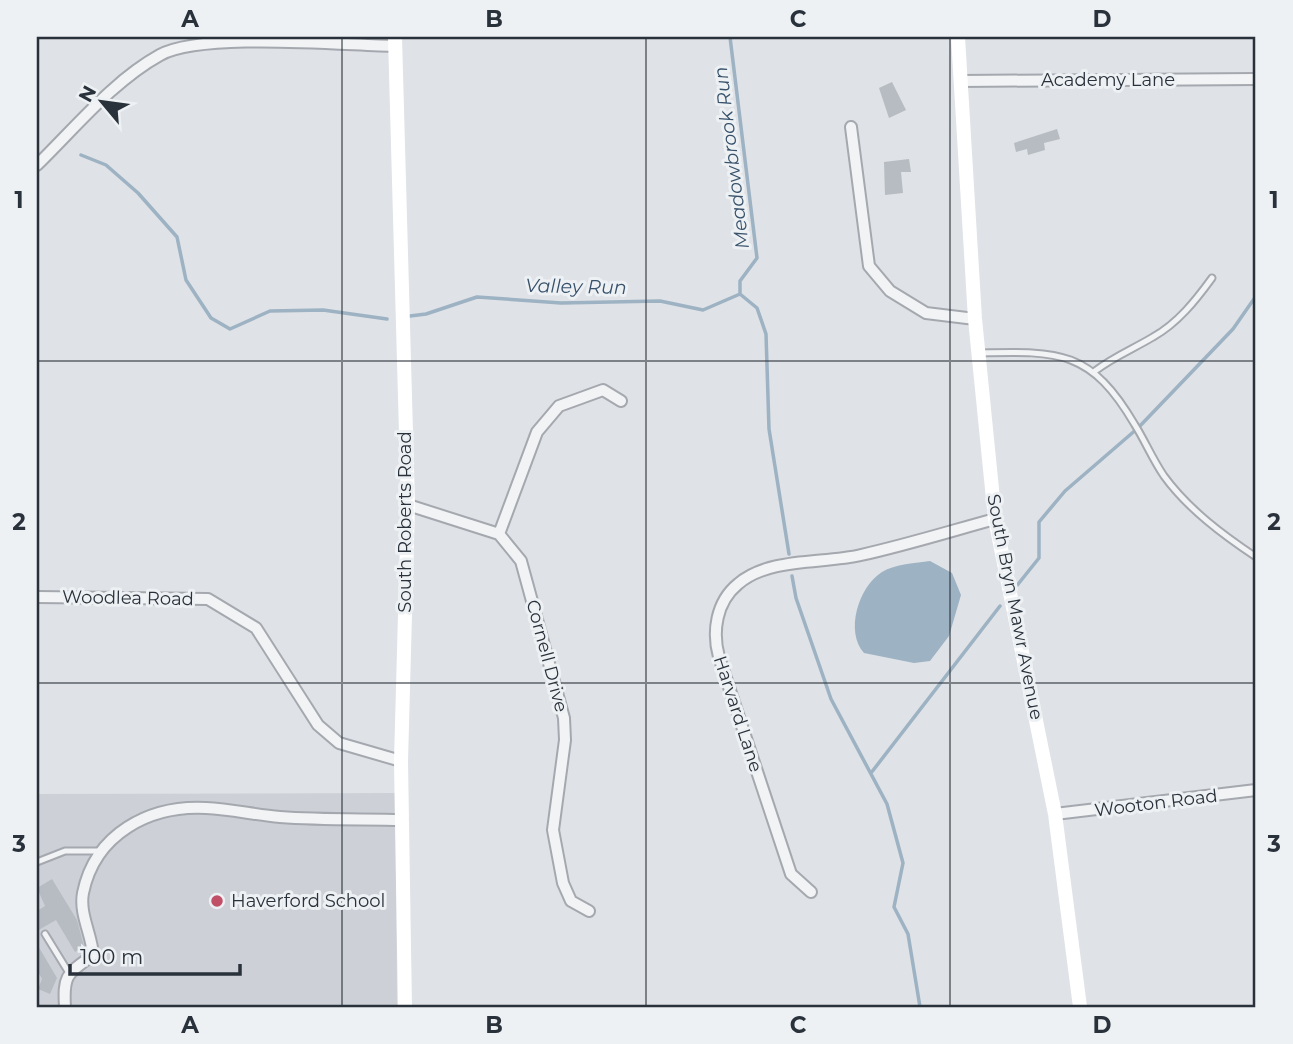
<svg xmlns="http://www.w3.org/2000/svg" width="1293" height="1044" viewBox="0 0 1293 1044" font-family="Montserrat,sans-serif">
<rect width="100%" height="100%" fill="#dfe2e6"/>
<!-- built -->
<path fill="#cdd1d7" d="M396 793 397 1007H37V794Z"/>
<!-- water -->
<path fill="#9db2c3" d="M930 561 952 573 961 595 949 636 930 661 914 663 864 653C845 632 858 587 882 572 895 564 916 563 930 561Z"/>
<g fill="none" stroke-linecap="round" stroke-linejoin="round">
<!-- stream -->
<path stroke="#9db2c3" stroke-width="3.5" d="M730 37 757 258 740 281V294L757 308 766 334 769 429 789 554
M81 155 106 165 138 193 177 237 186 280 211 318 230 329 270 311 323 310 387 319
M410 316 426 314 477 297 561 303 660 301 703 310 740 294
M792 576 796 598 831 699 887 804 903 863 894 907 908 934 920 1007
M1015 588 1039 558V522L1065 491 1138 428 1233 329 1256 296
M871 773 1000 606"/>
</g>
<!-- building -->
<path fill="#b6bcc2" d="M892 82 906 110 889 118 879 88Z
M1057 129 1060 139 1044 143 1045 150 1028 155 1027 149 1016 152 1014 143Z
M909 159 911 172H901L903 193 885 195 884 162Z
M52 879 77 920 84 946 75 952 56 920 37 931V911L45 906 37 888Z
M37 944 57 978 50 994 38 989 42 979 37 970Z"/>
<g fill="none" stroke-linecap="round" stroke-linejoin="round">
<!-- lane casing -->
<g stroke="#a5a9af" stroke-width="9">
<path id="lane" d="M979 353C1060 351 1091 350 1135 425 1145 441 1153 460 1164 476 1188 509 1223 535 1256 557
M1095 371C1113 357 1133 349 1153 337 1178 323 1196 300 1212 278
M37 862 65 851H99
M45 934 69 973"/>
</g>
<!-- street casing -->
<g stroke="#a5a9af" stroke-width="14">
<path id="street" d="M961 81 1256 79
M851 127 869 266 890 291 926 313 975 319
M37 165C75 128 113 81 160 55 203 32 341 45 395 46
M408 505 499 534 521 561 564 718 565 740 553 830 563 883 571 901 589 911
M499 534 537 432 559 406 603 390 621 401
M37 597 208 599 256 628 318 725 339 743 401 761
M1055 814 1256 790
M811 892 791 874 719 657C712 632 716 602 738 584 769 557 823 564 861 555 906 545 951 531 995 519
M65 1007C63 975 67 974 93 955 92 935 79 914 83 893 95 834 149 805 206 808 231 809 255 815 280 817 320 820 361 819 402 820"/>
</g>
<!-- path -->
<path stroke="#b5b9bd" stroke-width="2" stroke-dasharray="5 5" stroke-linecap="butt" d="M37 1002 40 1007"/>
<!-- lane -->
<use href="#lane" stroke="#f1f3f5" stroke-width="5"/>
<!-- street -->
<use href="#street" stroke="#f1f3f5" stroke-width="10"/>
<!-- secondary -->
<path stroke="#fff" stroke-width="14" d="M395 37 408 505 401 761 405 1007
M958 37 975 319 995 519 1055 814 1080 1007"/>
</g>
<!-- grid -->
<path fill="none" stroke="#29313b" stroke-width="2" stroke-opacity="0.55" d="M342 37V1007M646 37V1007M950 37V1007M37 361H1256M37 683H1256"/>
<!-- markers -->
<circle fill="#bf5068" stroke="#eef1f4" stroke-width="2.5" cx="217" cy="901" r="7"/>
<g text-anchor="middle" stroke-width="6" stroke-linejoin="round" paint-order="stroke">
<!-- street labels -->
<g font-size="18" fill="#29313b" stroke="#eef1f4">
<text x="1108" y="86">Academy Lane</text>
<text transform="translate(405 522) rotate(-90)" y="6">South Roberts Road</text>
<text transform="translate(128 598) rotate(1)" y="6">Woodlea Road</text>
<text transform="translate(1015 607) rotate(79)" y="6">South Bryn Mawr Avenue</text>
<text transform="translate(547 656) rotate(75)" y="6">Cornell Drive</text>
<text transform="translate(738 714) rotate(72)" y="6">Harvard Lane</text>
<text transform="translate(1156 803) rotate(-7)" y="6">Wooton Road</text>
</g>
<!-- poi labels -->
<g font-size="18" fill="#29313b" stroke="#eef1f4" text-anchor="start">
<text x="231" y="907">Haverford School</text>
</g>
<!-- water labels -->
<g font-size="19" font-style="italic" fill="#38526b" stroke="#eef1f4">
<text transform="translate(731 158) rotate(-97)" y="7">Meadowbrook Run</text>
<text transform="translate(576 286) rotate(1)" y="7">Valley Run</text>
</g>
</g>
<!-- border -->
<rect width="1293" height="1044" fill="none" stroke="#eef1f4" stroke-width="77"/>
<!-- north arrow -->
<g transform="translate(102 102) rotate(299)" stroke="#eef1f4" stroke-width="5" paint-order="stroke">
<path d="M0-5L12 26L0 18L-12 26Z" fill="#29313b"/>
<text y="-10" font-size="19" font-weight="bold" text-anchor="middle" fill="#29313b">N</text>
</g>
<!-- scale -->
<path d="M70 964v10h170v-10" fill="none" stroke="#29313b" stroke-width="3.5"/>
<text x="80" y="964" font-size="21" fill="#29313b" stroke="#eef1f4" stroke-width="5" paint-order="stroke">100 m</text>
<rect x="38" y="38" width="1216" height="968" fill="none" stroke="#29313b" stroke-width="2.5"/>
<g font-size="23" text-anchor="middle" font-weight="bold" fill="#29313b">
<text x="190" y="27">A</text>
<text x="494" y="27">B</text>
<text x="798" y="27">C</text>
<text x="1102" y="27">D</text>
<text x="19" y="208">1</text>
<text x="1274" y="208">1</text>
<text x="19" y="530">2</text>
<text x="1274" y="530">2</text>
<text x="19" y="852">3</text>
<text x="1274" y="852">3</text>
<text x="190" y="1033">A</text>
<text x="494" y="1033">B</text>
<text x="798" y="1033">C</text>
<text x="1102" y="1033">D</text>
</g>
</svg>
